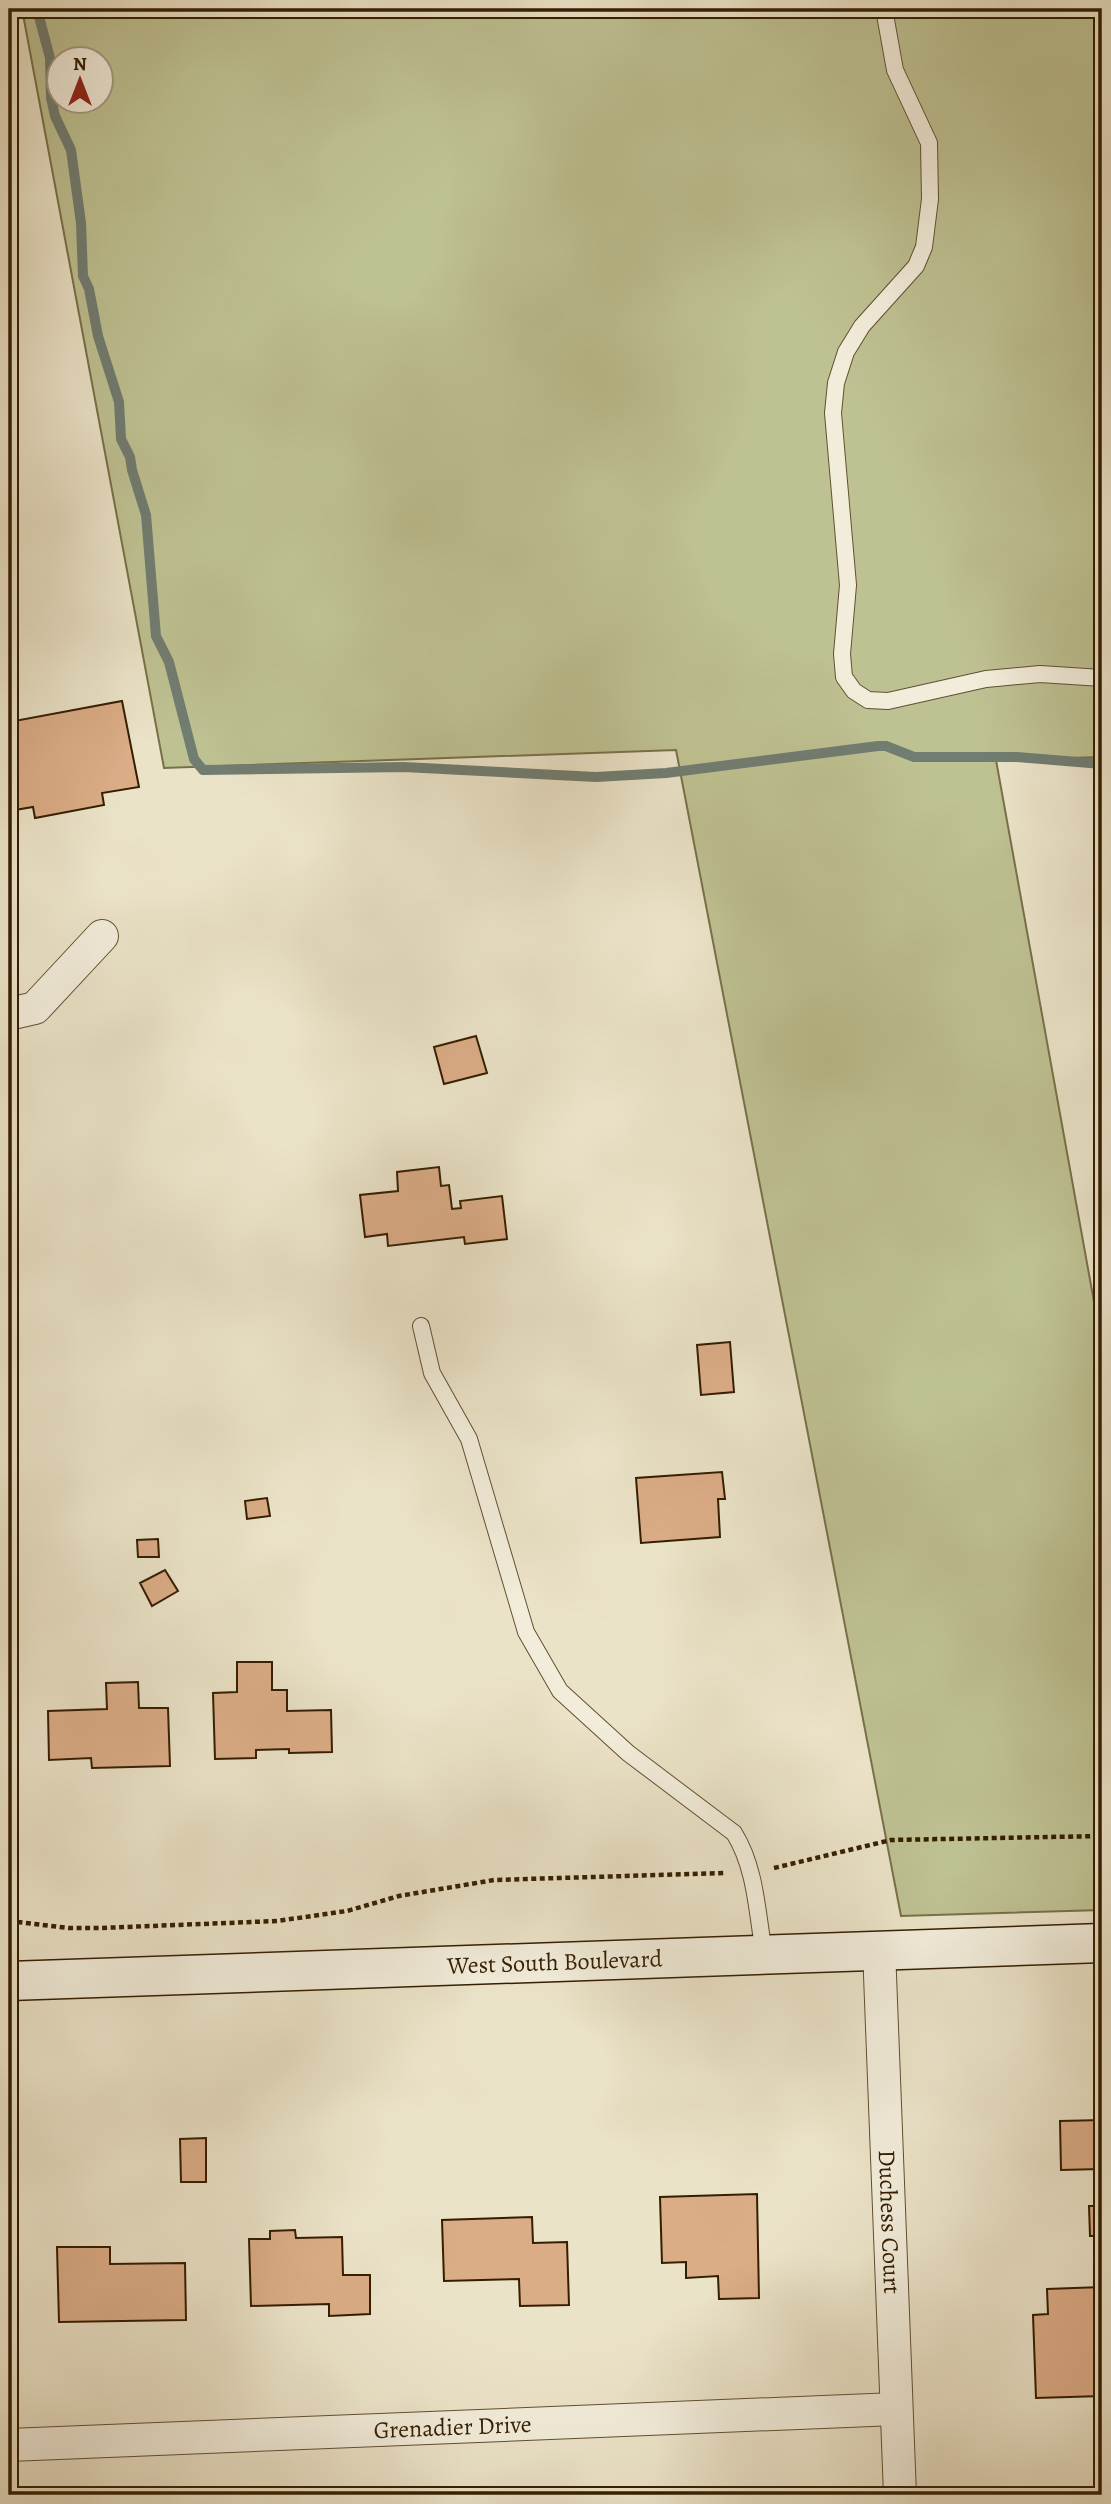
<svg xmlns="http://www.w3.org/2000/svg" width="1111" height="2504" viewBox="0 0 1111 2504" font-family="Alegreya,serif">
<rect width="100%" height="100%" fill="#ebe3c8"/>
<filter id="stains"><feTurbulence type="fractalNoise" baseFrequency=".00286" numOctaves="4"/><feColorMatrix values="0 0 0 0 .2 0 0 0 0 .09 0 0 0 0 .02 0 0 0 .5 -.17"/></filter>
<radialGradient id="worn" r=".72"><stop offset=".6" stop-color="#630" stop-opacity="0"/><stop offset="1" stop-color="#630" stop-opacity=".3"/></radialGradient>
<!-- green -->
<path fill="#bec192" stroke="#797049" stroke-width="2" fill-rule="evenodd" d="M22 9H1102V757L996 760 1102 1346V1910L901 1916 676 750 164 768ZM60 60H102V102H60Z"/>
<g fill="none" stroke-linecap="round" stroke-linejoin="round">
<!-- stream -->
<path stroke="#717d71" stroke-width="10" d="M37 9 50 58 51 98 55 116 71 150 81 223 83 276 89 289 98 336 119 402 121 439 130 457 132 470 146 515 156 636 169 662 194 759 203 770 404 767 596 777 666 773 878 746H886L914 757H1017L1102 764"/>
</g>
<!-- building -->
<path fill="#dbad87" stroke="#341e00" stroke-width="2" d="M122 701 139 787 102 793 104 805 35 818 33 807 9 811V722Z
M476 1036 487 1073 444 1084 434 1047Z
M439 1167 441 1186 449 1185 452 1209 461 1208 460 1201 502 1196 507 1239 465 1244 464 1237 388 1246 387 1234 365 1237 360 1195 398 1191 397 1172Z
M730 1342 734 1392 701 1395 697 1345Z
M722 1472 725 1499H718L720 1537 641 1543 636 1478Z
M267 1498 270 1516 247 1519 245 1501Z
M158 1539 159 1557H138L137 1540Z
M165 1570 178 1591 152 1606 140 1583Z
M237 1662H272V1690H287V1711L331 1710 332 1752 289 1753V1749L256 1750V1758L215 1759 213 1693 237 1692Z
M138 1682 139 1708H168L170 1766 92 1768 91 1758 49 1760 48 1711 107 1709 106 1683Z
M1102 2120V2236H1090L1089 2206H1102L1100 2169 1061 2170 1060 2121Z
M206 2138V2182H181L180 2139Z
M757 2194 759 2298 719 2299 718 2276 686 2278V2262L662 2263 660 2197Z
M532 2217 533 2243 567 2242 569 2305 520 2306 519 2279 444 2281 442 2220Z
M295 2230 296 2238 342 2237 343 2275H370V2314L329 2316V2304L251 2306 249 2239H270V2231Z
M57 2247H110V2264L185 2263 186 2320 59 2322Z
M1102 2287V2396L1036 2398 1033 2315 1048 2314 1047 2289Z"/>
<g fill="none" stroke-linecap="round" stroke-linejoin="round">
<!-- service casing -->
<g stroke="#624f32" stroke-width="18">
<path id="service" d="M884 9 895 70 929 143 930 199 924 247 916 266 862 326 846 352 836 383 833 413 848 585 842 654 844 677 854 691 868 700 888 701 986 679 1040 674 1102 678
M421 1326 432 1373 469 1439 526 1632 560 1691 628 1753 734 1833C756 1868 757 1913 764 1953"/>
</g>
<!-- minor casing -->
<g stroke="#624f32" stroke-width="34">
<g id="minor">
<path d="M9 1014 35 1008 102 936"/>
<path id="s1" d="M879 1949 900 2495"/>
<path id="s2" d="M9 2445 896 2409"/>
</g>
</g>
<!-- secondary casing -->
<g stroke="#341e00" stroke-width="41">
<g id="secondary">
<path id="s3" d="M9 1981 1102 1943"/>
</g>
</g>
<!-- path -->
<path stroke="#341e00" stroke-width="4.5" stroke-dasharray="5 3.5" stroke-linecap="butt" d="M774 1868 891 1840 1102 1836
M9 1921 69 1928H100L277 1921 347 1911 399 1896 494 1880 724 1873"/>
<!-- service -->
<use href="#service" stroke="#f2eddb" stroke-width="16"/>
<!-- minor -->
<use href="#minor" stroke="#f2eddb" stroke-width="32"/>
<!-- secondary -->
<use href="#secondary" stroke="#f2eddb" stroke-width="38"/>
</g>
<g text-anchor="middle" stroke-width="5" stroke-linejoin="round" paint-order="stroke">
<!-- street labels -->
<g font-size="24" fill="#341e00" stroke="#f2eddb">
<text dy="8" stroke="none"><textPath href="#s3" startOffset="546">West South Boulevard</textPath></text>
<text dy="8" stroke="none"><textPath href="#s1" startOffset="273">Duchess Court</textPath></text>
<text dy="8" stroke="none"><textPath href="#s2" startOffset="444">Grenadier Drive</textPath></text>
</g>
</g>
<!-- margin -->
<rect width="1111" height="2504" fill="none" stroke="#ebe3c8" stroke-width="35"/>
<rect x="10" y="10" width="1090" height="2483" fill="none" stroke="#341e00" stroke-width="3.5"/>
<rect x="18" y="18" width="1076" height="2469" fill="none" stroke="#341e00" stroke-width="2"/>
<!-- north arrow -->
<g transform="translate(80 80)"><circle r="33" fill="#f2eddb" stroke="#a69a83" stroke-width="2"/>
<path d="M0-5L12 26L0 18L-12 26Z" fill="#8f2418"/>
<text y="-10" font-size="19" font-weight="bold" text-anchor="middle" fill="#341e00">N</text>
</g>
<rect width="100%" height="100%" filter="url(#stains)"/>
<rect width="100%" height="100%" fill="url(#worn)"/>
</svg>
